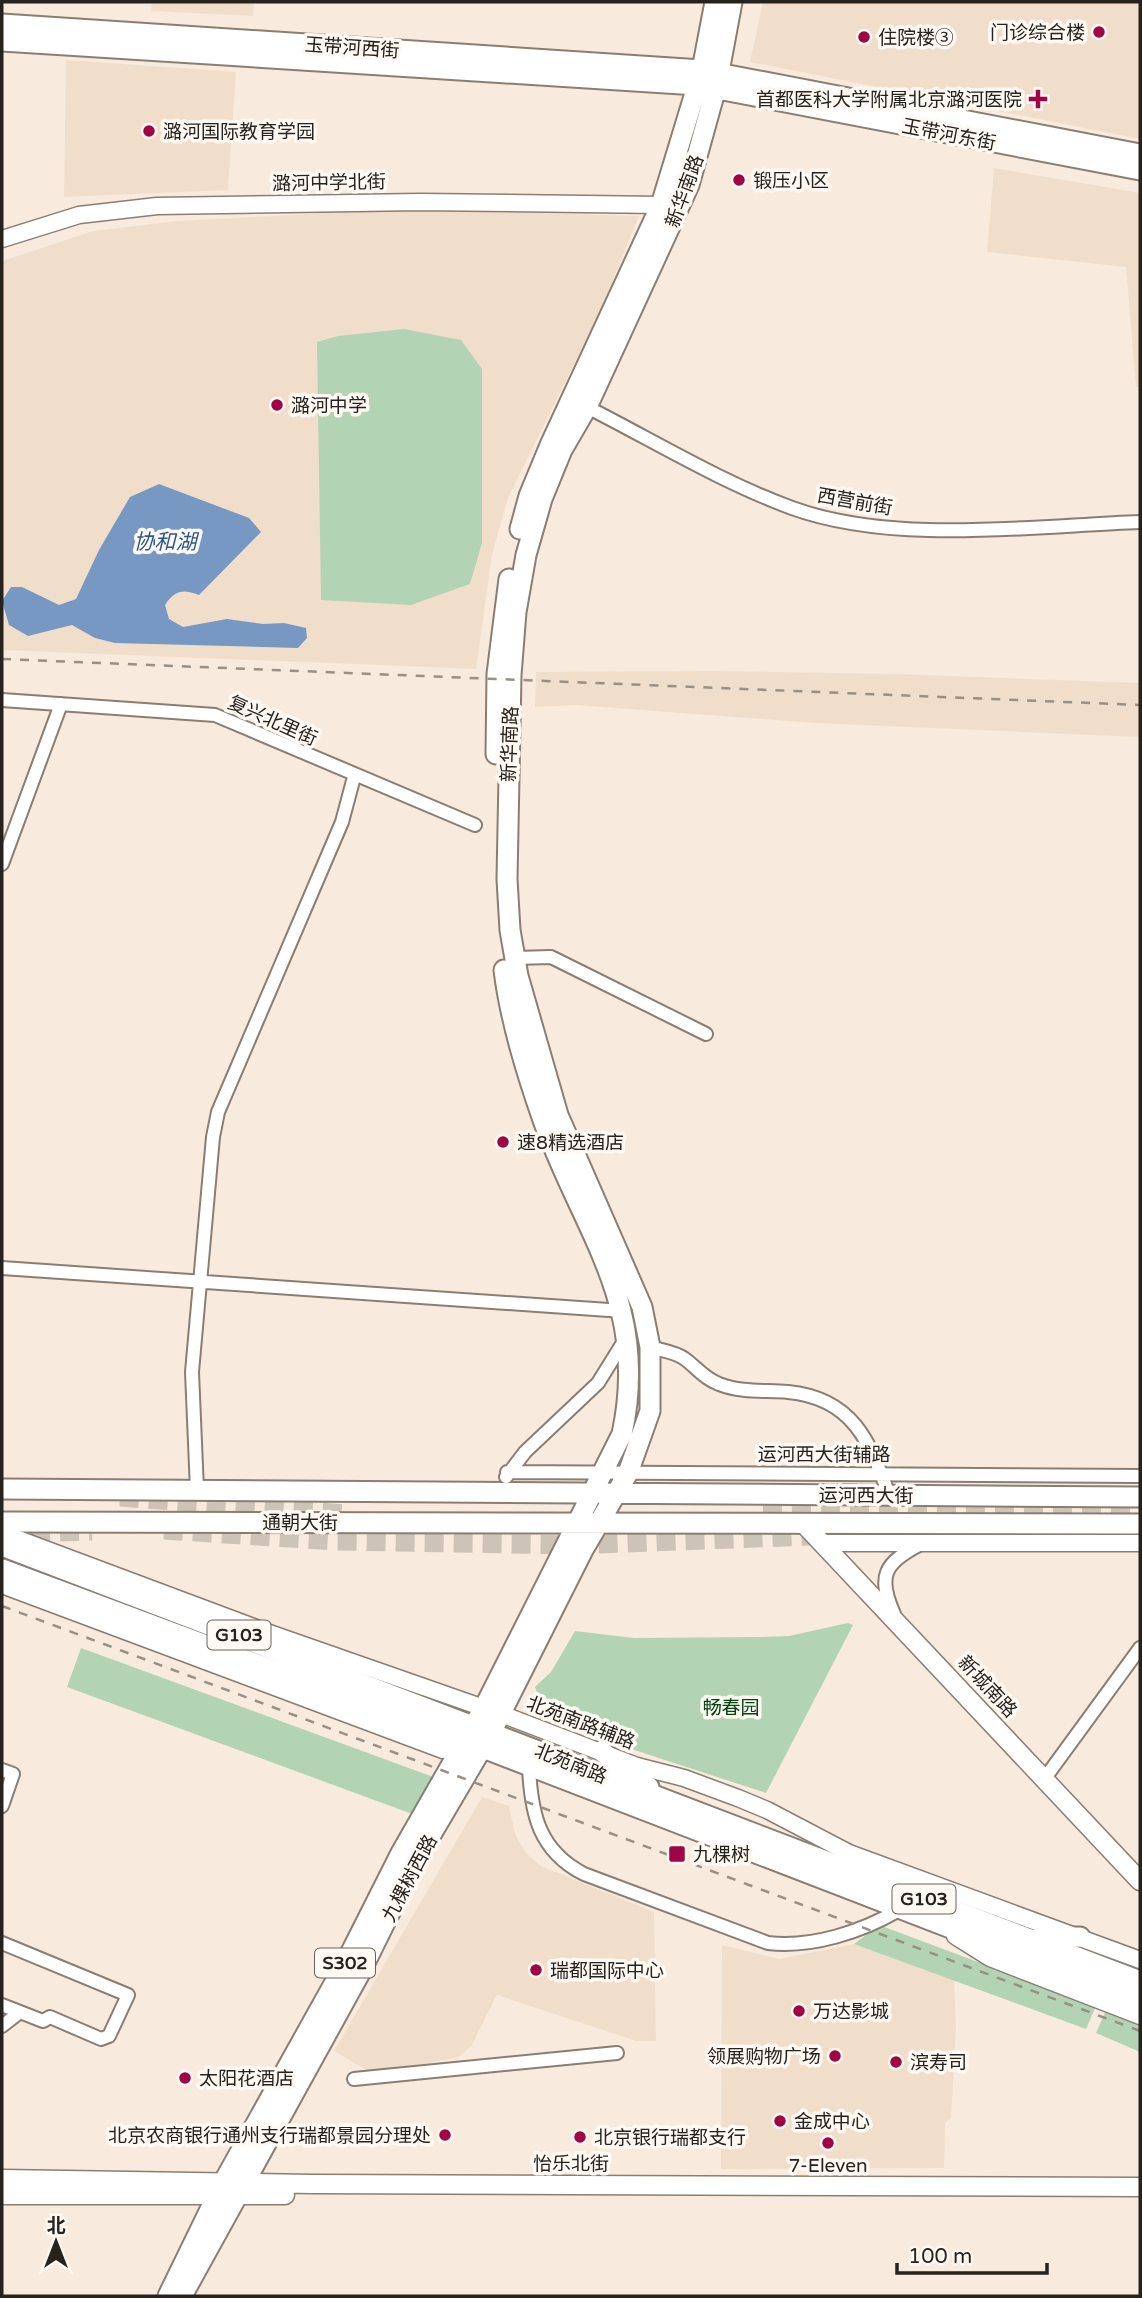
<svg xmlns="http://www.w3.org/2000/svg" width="1142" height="2298" viewBox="0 0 1142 2298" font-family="'Varela Round','Noto Sans SC',sans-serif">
<rect width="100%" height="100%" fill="#f8ebdd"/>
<!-- built -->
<path fill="#f1deca" d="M152 2H254L253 16 151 11Z
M763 2H1140V139L750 62Z
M66 60 236 72 228 190 64 197Z
M994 168 1140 193V387H1136L1126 267 987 252Z
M459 211 639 216 599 313 508 498 492 555 476 669 2 650V261L93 231 177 221 347 212Z
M713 671 897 674 1140 683V737L815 723 576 705 535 707 536 672Z
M482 1797 509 1806 515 1834 526 1853 541 1866 654 1912 656 2041H636L497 1995 472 2045 459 2057 373 2074 334 2051Z
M854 1944 954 1979 956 2027 951 2118 945 2123 944 2168 721 2169 722 1945 779 1959Z"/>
<!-- green -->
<path fill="#b3d4b4" d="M404 329 461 340 482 369V543L470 584 411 605 321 600 317 342 338 336Z
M848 1623 853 1625 766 1793 619 1745 545 1716 535 1687 551 1672 575 1631 634 1638 761 1637 789 1636Z
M81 1648 436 1778 415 1815 67 1687Z
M879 1925 1096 2006 1086 2029 854 1944Z
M1106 2010 1140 2024V2052L1096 2033Z"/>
<!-- water -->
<path fill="#7698c3" d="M159 484 249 518 261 532 199 595C183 589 175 590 165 605L169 619 183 627 227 619 263 624 284 623 306 628 307 638 298 648 115 643 95 638 72 625 28 636 9 625 2 601 11 587H22L59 605 76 599 99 550 130 497Z"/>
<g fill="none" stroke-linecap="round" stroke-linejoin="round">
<!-- trunk-tunnel -->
<path stroke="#cec3b7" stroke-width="19" stroke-dasharray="19 10" stroke-linecap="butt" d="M120 1497 345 1514
M763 1515 1140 1507
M164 1530 336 1541 574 1545 914 1532
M2 1534 92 1531"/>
<!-- minor casing -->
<g stroke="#8a7e72" stroke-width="16">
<path id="minor" d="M587 407C654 441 721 482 792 508 894 545 1033 526 1140 522
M2 700 215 715 475 825
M2 864 61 704
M515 958 551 957 706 1034
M2 1268 623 1311
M650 1347C660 1350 676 1352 685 1359 697 1368 705 1379 719 1384 742 1393 765 1390 788 1392 853 1398 870 1442 889 1495
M507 1472 1140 1476
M506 1477 525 1452 598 1383 626 1338
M197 1490 192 1372 213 1137 218 1112 342 822 354 777
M894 1614C877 1576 884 1563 921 1544
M529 1767C531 1814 539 1851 584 1874L768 1943C812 1948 861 1932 899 1910
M2 1770 13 1774 2 1806
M1045 1778 1140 1648
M2 1943 128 1995 109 2036 101 2039 50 2017 43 2021 2 2005
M2 2026 20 2012
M354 2079 617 2053"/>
</g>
<!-- tertiary casing -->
<g stroke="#8a7e72" stroke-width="19">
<path id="tertiary" d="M2 239 79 215 157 206 420 202 661 205
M2 1533 272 1634 501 1714 637 1766 684 1778 738 1798 767 1810 849 1853 1140 1960
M823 1543H1140
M2 1585 443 1750 464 1741
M955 1936 990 1958 1140 2016"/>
</g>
<!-- secondary casing -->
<g stroke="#8a7e72" stroke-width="21">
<path id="secondary" d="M803 1523 1140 1881
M2 2179 313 2184 1140 2187
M2 2195H285"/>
</g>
<!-- primary casing -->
<g stroke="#8a7e72" stroke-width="23">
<path id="primary" d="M2 24 702 70 1140 154
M2 41 697 85 1140 170
M520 529 529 496 551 443 661 205 702 70 715 2
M496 754 497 674 509 579
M2 1489 1140 1497
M2 1522 1140 1524
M168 2296 223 2183 344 1966 401 1853 484 1708 622 1434C650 1304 584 1234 543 1120 526 1072 510 1019 504 970
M182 2296 360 1973 415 1862 492 1731 583 1550 628 1473 650 1411V1347L642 1307 558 1115 518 976 510 930 507 879 511 675 516 612 526 555 542 499 562 450 587 407 689 185 716 88 732 2"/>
</g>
<!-- trunk casing -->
<g stroke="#8a7e72" stroke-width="23">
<path id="trunk" d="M2 1546 1140 1981
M2 1569 483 1748 1140 2001
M601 1751 649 1787
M1039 1938 1080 1937"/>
</g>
<!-- minor -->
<use href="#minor" stroke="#fff" stroke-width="12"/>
<!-- tertiary -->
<use href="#tertiary" stroke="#fff" stroke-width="16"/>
<!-- secondary -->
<use href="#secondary" stroke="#fff" stroke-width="18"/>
<!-- primary -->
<use href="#primary" stroke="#fff" stroke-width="19"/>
<!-- trunk -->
<use href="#trunk" stroke="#fff" stroke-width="19"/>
<!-- rail -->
<path stroke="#988f85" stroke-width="2.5" stroke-dasharray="9 9" stroke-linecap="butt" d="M2 659 1140 705
M2 1606 1140 2031"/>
</g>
<!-- markers -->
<g fill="#a00444" stroke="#fff9f4" stroke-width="2.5">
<circle cx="1099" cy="32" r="7"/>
<circle cx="864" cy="37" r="7"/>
<path d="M1034.5 88.5h7v7h7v7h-7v7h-7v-7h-7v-7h7z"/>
<circle cx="149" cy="131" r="7"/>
<circle cx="739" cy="180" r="7"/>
<circle cx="277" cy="405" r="7"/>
<circle cx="503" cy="1142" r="7"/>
<rect x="668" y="1845" width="18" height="18" rx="3.5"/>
<circle cx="536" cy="1970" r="7"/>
<circle cx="799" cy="2011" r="7"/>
<circle cx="835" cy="2056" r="7"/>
<circle cx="896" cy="2062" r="7"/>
<circle cx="185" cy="2078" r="7"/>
<circle cx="780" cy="2121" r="7"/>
<circle cx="445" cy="2135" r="7"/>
<circle cx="580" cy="2137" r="7"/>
<circle cx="828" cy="2143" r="7"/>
</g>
<g text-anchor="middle" stroke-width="7" stroke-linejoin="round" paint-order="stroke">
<!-- shield labels -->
<g fill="#fff9f4" stroke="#67625e" stroke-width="2">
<rect x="207.5" y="1620.5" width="63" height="29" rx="5"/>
<rect x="892.5" y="1884.5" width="63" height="29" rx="5"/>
<rect x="315" y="1948.5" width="60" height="29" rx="5"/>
</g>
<g font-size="18" font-weight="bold" fill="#26221d">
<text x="239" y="1641">G103</text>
<text x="924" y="1905">G103</text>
<text x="345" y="1969">S302</text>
</g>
<!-- poi labels -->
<g font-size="19" fill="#26221d" stroke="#fff9f4" text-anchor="start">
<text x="1085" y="39" text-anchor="end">门诊综合楼</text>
<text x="878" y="44">住院楼③</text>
<text x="1022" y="106" text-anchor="end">首都医科大学附属北京潞河医院</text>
<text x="163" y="138">潞河国际教育学园</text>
<text x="753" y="187">锻压小区</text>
<text x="291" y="412">潞河中学</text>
<text x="517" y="1149">速8精选酒店</text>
<text x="693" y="1861">九棵树</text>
<text x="550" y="1977">瑞都国际中心</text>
<text x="813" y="2018">万达影城</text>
<text x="821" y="2063" text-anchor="end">领展购物广场</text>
<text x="910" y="2069">滨寿司</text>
<text x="199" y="2085">太阳花酒店</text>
<text x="794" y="2128">金成中心</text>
<text x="431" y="2142" text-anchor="end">北京农商银行通州支行瑞都景园分理处</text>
<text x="594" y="2144">北京银行瑞都支行</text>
<text x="828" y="2172" text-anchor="middle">7-Eleven</text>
</g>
<!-- street labels -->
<g font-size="19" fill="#26221d" stroke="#fff9f4">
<text transform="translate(352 47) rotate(4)" y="7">玉带河西街</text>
<text transform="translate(949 134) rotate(11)" y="7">玉带河东街</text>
<text transform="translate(329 182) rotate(-1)" y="7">潞河中学北街</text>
<text transform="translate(684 191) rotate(-70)" y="7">新华南路</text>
<text transform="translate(855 501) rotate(10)" y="7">西营前街</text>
<text transform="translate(273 720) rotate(24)" y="7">复兴北里街</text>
<text transform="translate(509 744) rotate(-88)" y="7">新华南路</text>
<text x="824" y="1461">运河西大街辅路</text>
<text x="866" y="1502">运河西大街</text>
<text x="300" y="1529">通朝大街</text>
<text transform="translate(988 1686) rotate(47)" y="7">新城南路</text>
<text transform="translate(581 1722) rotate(21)" y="7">北苑南路辅路</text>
<text transform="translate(571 1763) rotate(22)" y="7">北苑南路</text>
<text transform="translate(409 1878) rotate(-62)" y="7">九棵树西路</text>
<text x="571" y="2170">怡乐北街</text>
</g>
<!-- park labels -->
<g font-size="19" fill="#014510" stroke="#fff9f4">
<text x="731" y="1714">畅春园</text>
</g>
<!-- water labels -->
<g font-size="21" font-style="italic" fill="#295890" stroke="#fff9f4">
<text x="165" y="549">协和湖</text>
</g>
</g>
<!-- border -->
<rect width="1142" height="2298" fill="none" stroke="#26221d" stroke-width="7"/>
<!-- north arrow -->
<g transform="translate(56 2242)" stroke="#fff9f4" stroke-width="5" paint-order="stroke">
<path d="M0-5L12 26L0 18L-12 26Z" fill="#26221d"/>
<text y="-10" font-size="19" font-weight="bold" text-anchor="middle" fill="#26221d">北</text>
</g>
<!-- scale -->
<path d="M897 2263v10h150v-10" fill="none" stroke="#26221d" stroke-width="3.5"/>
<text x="908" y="2263" font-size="21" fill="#26221d" stroke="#fff9f4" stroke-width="5" paint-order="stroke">100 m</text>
</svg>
